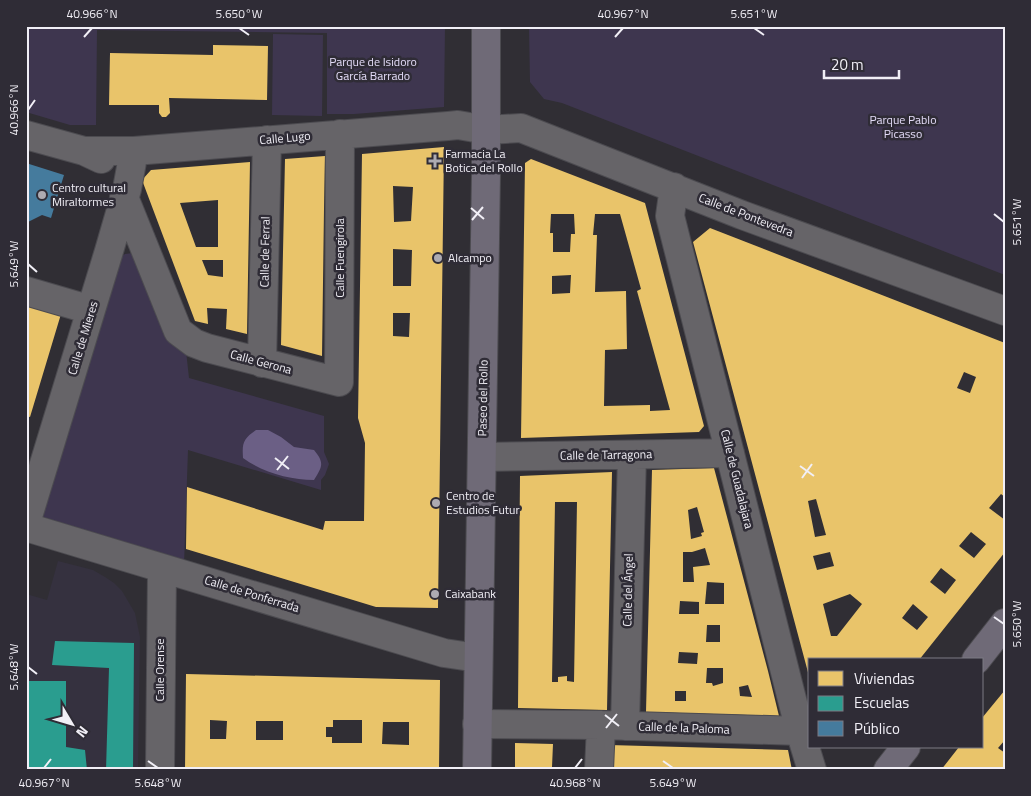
<svg xmlns="http://www.w3.org/2000/svg" width="1031" height="796" viewBox="0 0 1031 796" font-family="'Titillium Web',sans-serif">
<rect width="100%" height="100%" fill="#302e34"/>
<!-- built -->
<path fill="#35313f" d="M58 561 93 570 105 577 114 583 122 591 135 613 140 637 138 770H26V594L47 600Z"/>
<!-- green -->
<path fill="#3e364f" d="M26 26H445L444 107 354 114H327V33L97 30 96 125H70L26 112Z
M529 26H1005V275L562 103 544 99 530 82Z
M273 34 323 35 322 116 272 115Z
M133 253 186 351 189 378 324 416V452L329 464 325 475 321 480V490L188 450 184 565 44 519 42 514 121 257 125 254Z"/>
<!-- water -->
<path fill="#6b5f85" d="M256 430H268L281 437 294 447 314 450C325 463 322 467 314 480 290 480 262 472 243 458 242 443 243 439 256 430Z"/>
<!-- homes -->
<path fill="#e9c46a" fill-rule="evenodd" d="M213 45 268 46 267 100 169 98 170 113 166 117H162L159 113V105H109L110 53 213 55Z
M444 147 438 608 376 607 186 549 187 487 323 530 325 521H364L365 443 358 418 362 154ZM393 186 413 187 411 221 394 222ZM393 249 412 250 411 286H393ZM393 313H410L409 337 393 336Z
M325 156 324 209 322 356 281 345 285 159Z
M531 159 645 203 704 426 699 432 521 438 525 163ZM551 214H574L575 234H571L570 252H553V233H550ZM595 214H620L641 289 637 291 670 410 650 411V405L604 406 605 350 627 349 626 291 595 292 597 235H593ZM571 275 570 293 552 294V276Z
M250 162 247 334 226 329 227 309 207 308 208 324 195 321 142 180 151 170ZM218 200V247H196L180 203ZM202 260H223V277L208 275Z
M710 228 1005 343 1003 402 1005 497 1001 494 989 508 1005 520V552L919 660H810L809 676 693 242ZM964 372 976 377 970 393 957 388ZM816 499 826 535 815 537 808 501ZM971 532 986 544 974 558 959 546ZM830 552 834 566 817 570 813 556ZM941 568 956 580 945 594 930 582ZM850 594 862 604 837 636H831L823 604ZM913 604 928 617 917 630 902 618Z
M26 304 61 314 30 417 26 416Z
M714 468 768 671 779 716 646 712 652 470ZM697 507 704 532 701 533 702 536 691 539 688 510ZM705 548 710 565 693 567 694 582H683V552H692ZM707 582 724 583V604H705ZM680 601 699 602V614H679ZM707 625H720V642H706ZM679 652 698 653 697 664 678 663ZM707 668H723V683L713 686 712 683H706ZM748 685 752 697 740 696 739 687ZM675 691H686V701H675Z
M612 472 607 710 518 708 520 476ZM555 502H577L574 682 567 681V676L558 677V682H552Z
M186 674 440 680 439 770H185ZM210 720 227 721 226 739H210ZM333 720H362V743H332V737H326V727H333ZM256 721H283V740H256ZM383 722H409V745L382 744Z
M1005 690V740L998 748 1005 753V770H941L959 747H982V718Z
M515 743 553 744 552 767H557V770H515Z
M609 745 788 750 792 770H608Z"/>
<!-- schools -->
<path fill="#2a9d8f" d="M55 641 134 643 133 770H106L109 668 52 665Z
M26 681H66V747L85 750 87 770H26Z"/>
<!-- public -->
<path fill="#457b9d" d="M26 163 64 175 51 218 42 215 26 223Z"/>
<g fill="none" stroke-linecap="round" stroke-linejoin="round">
<!-- street casing -->
<g stroke="#4c4b50" stroke-width="30">
<path id="street" d="M26 135 84 151 101 159
M84 151H134L448 126 458 125 487 130 521 128 742 215 1005 311
M674 187 670 216 800 731 812 770
M124 197 178 331 194 343 207 348 339 382 340 134
M26 291 91 310
M262 363 267 140
M482 457 730 453
M26 523 109 251 127 189 134 151
M26 527 444 653 478 658
M477 724 601 725 800 731
M625 726 632 455
M160 770 162 569
M599 770 601 725"/>
</g>
<!-- primary casing -->
<g stroke="#4c4b50" stroke-width="30">
<path id="primary" d="M976 660 1005 623
M477 770 486 173V26
M888 770 906 747"/>
</g>
<!-- street -->
<use href="#street" stroke="#666468" stroke-width="28"/>
<!-- primary -->
<use href="#primary" stroke="#6f6a77" stroke-width="28"/>
</g>
<!-- ticks -->
<path fill="none" stroke="#f1eff6" stroke-width="2" d="M239 28 249 35M754 28 764 35M84 37 92 28M615 37 623 28M28 110 35 100M471 208 484 219M994 214 1004 222M472 220 483 207M28 264 37 272M275 458 289 469M800 466 814 476M277 470 288 456M802 478 812 464M994 617 1004 624M28 667 37 674M605 715 619 726M606 728 617 714M148 761 158 768M663 761 673 768M44 768 51 759M575 768 582 759"/>
<!-- markers -->
<g fill="#adabb2" stroke="#2f2c36" stroke-width="2">
<path d="M432.5 153.5h5v5h5v5h-5v5h-5v-5h-5v-5h5z"/>
<circle cx="42" cy="195" r="5"/>
<circle cx="438" cy="258" r="5"/>
<circle cx="436" cy="503" r="5"/>
<circle cx="435" cy="594" r="5"/>
</g>
<g text-anchor="middle" stroke-width="5" stroke-linejoin="round" paint-order="stroke">
<!-- park labels -->
<g font-size="12" fill="#e4dcf8" stroke="#2f2c36">
<text x="373" y="66">Parque de Isidoro<tspan x="373" dy="14">García Barrado</tspan></text>
<text x="903" y="124">Parque Pablo<tspan x="903" dy="14">Picasso</tspan></text>
</g>
<!-- street labels -->
<g font-size="12" fill="#f1eff6" stroke="#2f2c36">
<text transform="translate(285 138) rotate(-5)" y="4">Calle Lugo</text>
<text transform="translate(746 215) rotate(21)" y="4">Calle de Pontevedra</text>
<text transform="translate(265 252) rotate(-89)" y="4">Calle de Ferral</text>
<text transform="translate(340 258) rotate(-90)" y="4">Calle Fuengirola</text>
<text transform="translate(83 338) rotate(-73)" y="4">Calle de Mieres</text>
<text transform="translate(261 362) rotate(15)" y="4">Calle Gerona</text>
<text transform="translate(483 398) rotate(-89)" y="4">Paseo del Rollo</text>
<text transform="translate(606 455) rotate(-1)" y="4">Calle de Tarragona</text>
<text transform="translate(737 479) rotate(76)" y="4">Calle de Guadalajara</text>
<text transform="translate(628 590) rotate(-89)" y="4">Calle del Ángel</text>
<text transform="translate(252 594) rotate(17)" y="4">Calle de Ponferrada</text>
<text transform="translate(160 670) rotate(-90)" y="4">Calle Orense</text>
<text transform="translate(684 728) rotate(2)" y="4">Calle de la Paloma</text>
</g>
<!-- poi labels -->
<g font-size="12" fill="#f1eff6" stroke="#2f2c36" text-anchor="start">
<text x="445" y="158">Farmacia La<tspan x="445" dy="14">Botica del Rollo</tspan></text>
<text x="52" y="192">Centro cultural<tspan x="52" dy="14">Miraltormes</tspan></text>
<text x="448" y="262">Alcampo</text>
<text x="446" y="500">Centro de<tspan x="446" dy="14">Estudios Futur</tspan></text>
<text x="445" y="598">Caixabank</text>
</g>
</g>
<!-- border -->
<rect width="1031" height="796" fill="none" stroke="#2f2c36" stroke-width="55"/>
<!-- legend -->
<rect x="808" y="658" width="175" height="90" fill="#2f2c36" stroke="#7d7a83"/>
<rect x="818" y="671" width="25" height="15" fill="#e9c46a" stroke="#7d7a83"/>
<text x="854" y="684" font-size="15" fill="#f1eff6">Viviendas</text>
<rect x="818" y="696" width="25" height="15" fill="#2a9d8f" stroke="#7d7a83"/>
<text x="854" y="708" font-size="15" fill="#f1eff6">Escuelas</text>
<rect x="818" y="721" width="25" height="15" fill="#457b9d" stroke="#7d7a83"/>
<text x="854" y="734" font-size="15" fill="#f1eff6">Público</text>
<!-- north arrow -->
<g transform="translate(72 724) rotate(128)" stroke="#2f2c36" stroke-width="4" paint-order="stroke">
<path d="M0-4L9 19L0 12L-9 19Z" fill="#f1eff6"/>
<text y="-8" font-size="14" font-weight="bold" text-anchor="middle" fill="#f1eff6">N</text>
</g>
<!-- scale -->
<path d="M824 70v8h75v-8" fill="none" stroke="#f1eff6" stroke-width="2.5"/>
<text x="831" y="70" font-size="15" fill="#f1eff6" stroke="#2f2c36" stroke-width="4" paint-order="stroke">20 m</text>
<rect x="28" y="28" width="976" height="740" fill="none" stroke="#f1eff6" stroke-width="2"/>
<g font-size="12" text-anchor="middle" fill="#f1eff6">
<text x="92" y="18">40.966°N</text>
<text x="239" y="18">5.650°W</text>
<text x="623" y="18">40.967°N</text>
<text x="754" y="18">5.651°W</text>
<text transform="translate(14 110) rotate(-90)" y="4">40.966°N</text>
<text transform="translate(1017 222) rotate(-90)" y="4">5.651°W</text>
<text transform="translate(14 264) rotate(-90)" y="4">5.649°W</text>
<text transform="translate(1017 624) rotate(-90)" y="4">5.650°W</text>
<text transform="translate(14 667) rotate(-90)" y="4">5.648°W</text>
<text x="44" y="787">40.967°N</text>
<text x="158" y="787">5.648°W</text>
<text x="575" y="787">40.968°N</text>
<text x="673" y="787">5.649°W</text>
</g>
</svg>
